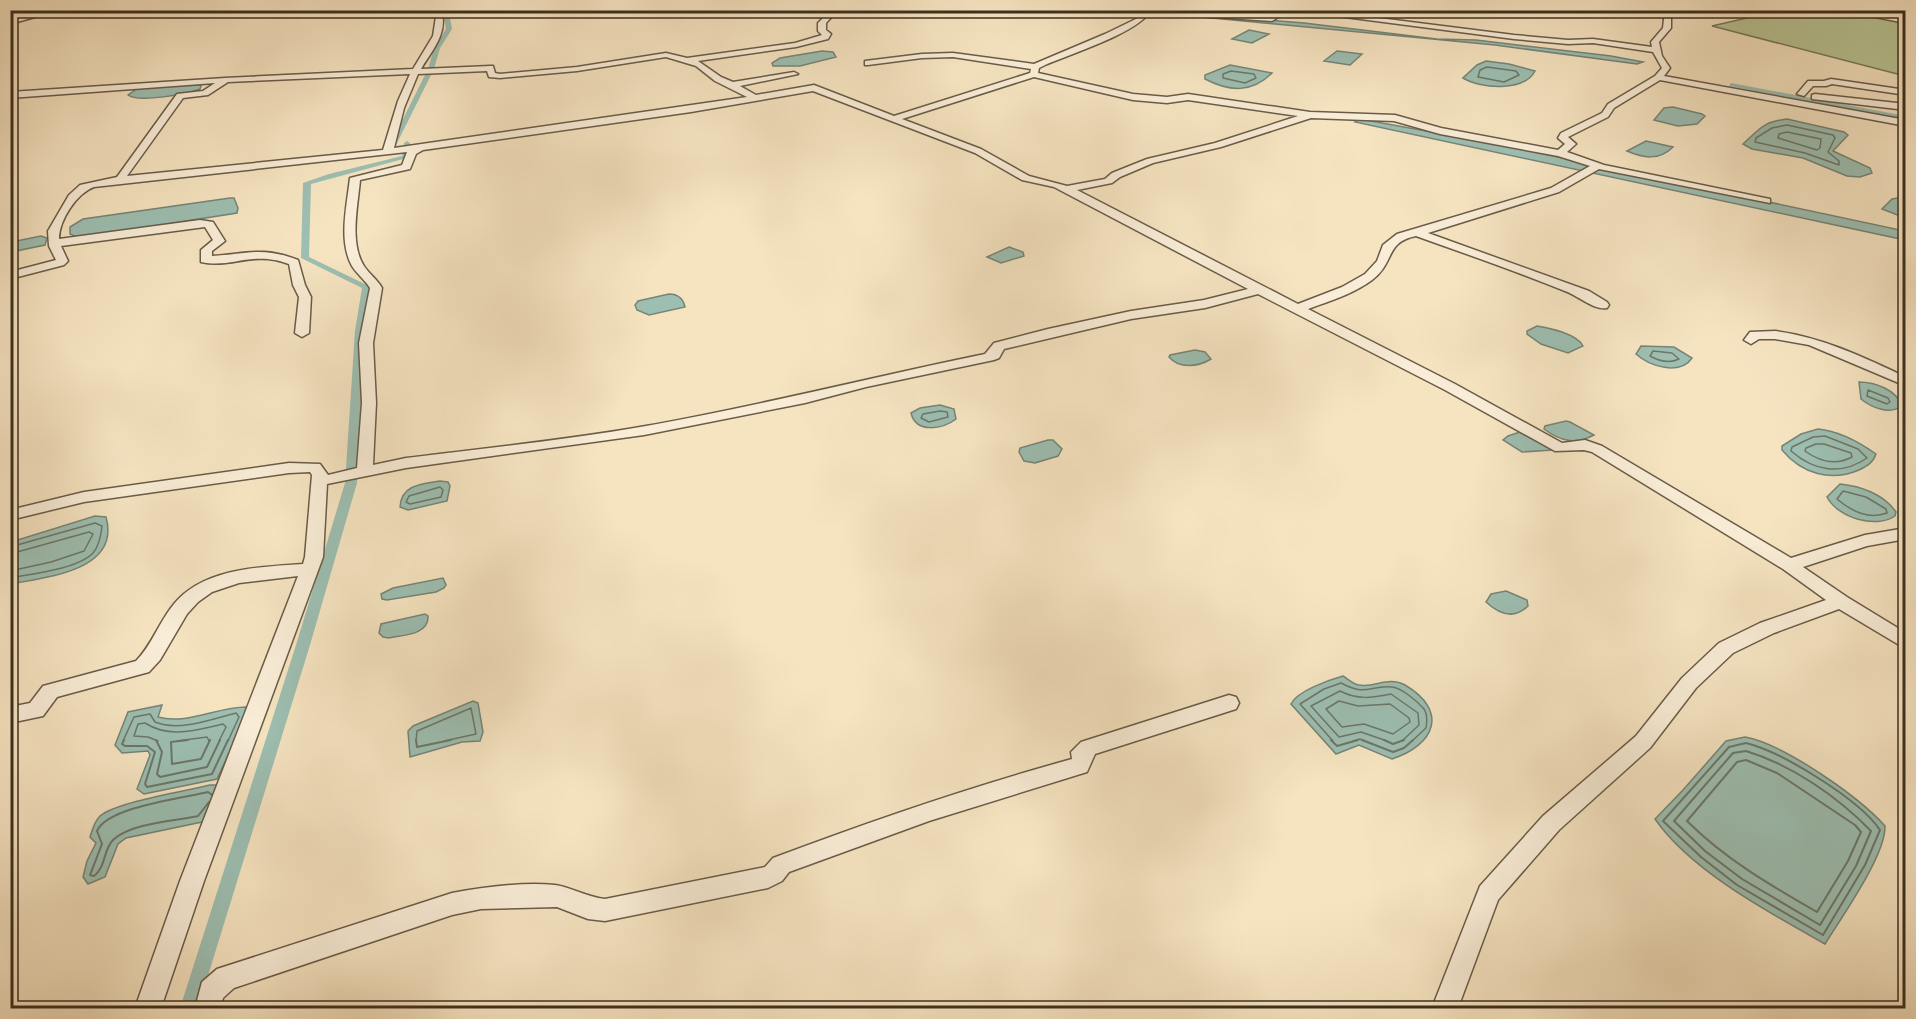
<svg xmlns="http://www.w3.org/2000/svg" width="1916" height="1019" viewBox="0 0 1916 1019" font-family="'Sorts Mill Goudy',serif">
<rect width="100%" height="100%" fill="#f6e4c1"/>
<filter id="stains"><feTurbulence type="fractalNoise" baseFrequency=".00333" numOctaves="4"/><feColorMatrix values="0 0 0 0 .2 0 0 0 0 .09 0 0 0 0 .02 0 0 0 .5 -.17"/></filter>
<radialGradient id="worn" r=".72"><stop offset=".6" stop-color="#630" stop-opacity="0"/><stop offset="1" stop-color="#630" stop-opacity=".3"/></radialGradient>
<!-- green -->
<path fill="#b9c595" stroke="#7a7a5a" stroke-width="1.5" d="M1777 11H1905V76L1712 26Z"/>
<!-- water -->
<path fill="#9dbfb2" stroke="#768578" stroke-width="1.5" d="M1184 13 1304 23 1437 39 1476 40 1611 56 1643 62 1637 64 1495 45 1180 15Z
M1249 30 1269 34 1252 43 1232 39Z
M822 51 833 52 836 57 800 66H773L772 63 780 58Z
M1337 51 1362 54 1350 65 1324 61Z
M1486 61 1509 64 1535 71C1524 92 1481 89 1463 78L1477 65Z
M1230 65 1272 73C1252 93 1230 92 1205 79V75Z
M198 84 201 86 200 89C188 94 138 103 128 95L138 88Z
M1673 107 1702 114 1705 116 1697 124 1678 126 1654 120 1664 108Z
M1360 119 1492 143 1905 231V240L1355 122Z
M1787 119 1844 132 1848 135 1833 151 1870 168 1872 173 1860 177 1847 176 1803 158 1752 149 1743 144C1760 129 1762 122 1787 119Z
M1646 141 1673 147C1659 161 1643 158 1627 151Z
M230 198H234L238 208 237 213 78 238 70 234V227L83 219Z
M1898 198H1905V218L1882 209 1892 199Z
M41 236 47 238 45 245 11 252V242Z
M1009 247 1023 252 1024 256 1001 263 987 257Z
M669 294C678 294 683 298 685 307L649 315 637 310 635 305 638 301Z
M1537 326C1550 328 1577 334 1583 346L1568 353 1541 344 1527 334V331Z
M1641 346 1674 347 1692 358C1680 376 1649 366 1636 354Z
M1195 350 1205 352 1211 359C1198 367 1179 369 1169 357L1170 355Z
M1859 382C1875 382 1897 390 1902 406 1890 415 1872 408 1861 399Z
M940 405 954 409 956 419C943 429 916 434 911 413L920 408Z
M1566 421 1570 422 1594 435C1575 445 1560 441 1544 429L1545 426Z
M1818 429C1840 431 1859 442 1876 454 1873 463 1867 466 1859 470 1831 482 1802 474 1782 450V446L1801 434Z
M1526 430 1554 450 1522 452 1503 440 1508 436Z
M1048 440H1053L1062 449 1058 456 1035 463 1024 461 1019 452 1020 448Z
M440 481 448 482 450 486 447 501 408 510 400 507C401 485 421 484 440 481Z
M1840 484C1860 486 1884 494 1896 512L1895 516C1876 529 1838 518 1827 497Z
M95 516 106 517C121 571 46 577 11 584V542Z
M443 578 446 585 444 588 436 592 387 600 382 599 381 594 393 588Z
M1506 591 1527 600 1528 606C1514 620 1499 614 1486 602L1491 594Z
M425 614 428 616C429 635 403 635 389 638L383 637 379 633 381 624Z
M1343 676C1348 679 1353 684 1359 685 1375 688 1388 676 1405 685 1449 711 1435 745 1392 759L1359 745 1336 754 1291 704C1297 691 1329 680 1343 676Z
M473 701 478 703 483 732 480 741 462 742 410 757 408 731 413 726Z
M162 705 158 717C187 725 217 707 246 707L247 715 217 779 144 794 137 789 150 755 148 751 122 753 115 745 128 712Z
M1745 737C1784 744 1859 797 1885 826 1886 855 1841 918 1825 944 1770 913 1691 871 1655 819L1683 790 1726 741Z
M210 785H217L221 789 211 812 202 822 126 838 118 844 105 877 88 884 83 877 87 861 96 843 90 837C93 828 94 822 100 816 116 802 186 791 210 785Z"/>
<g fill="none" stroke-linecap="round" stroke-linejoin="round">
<!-- shore-far1 -->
<path stroke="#6c7769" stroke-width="1.5" d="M1487 67 1516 71 1519 75 1504 82 1478 77 1480 70Z
M1231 71 1254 74 1256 78 1245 83 1223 78V74Z
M1787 125 1833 135 1835 138 1828 152 1839 161V165L1805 153 1755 142 1756 138 1772 128Z
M1787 132 1821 139 1820 148 1817 150 1778 138 1779 134Z
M1653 351 1672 353 1679 359C1669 364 1659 361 1650 356Z
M1868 390 1888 398 1890 402 1887 404 1867 396Z
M940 411 947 412 948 417 929 422 921 418 923 414Z
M1825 436 1858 449 1867 458C1841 476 1814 471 1791 451L1792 447 1813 437Z
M1816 444H1824L1851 453 1852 457C1835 466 1820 462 1805 451L1806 448Z
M440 487 443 490 441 497 410 504 406 502 409 496Z
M1843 491 1866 497 1886 509 1887 513C1868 520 1851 511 1837 499Z
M10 547 95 523 102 526C101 535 99 546 93 553 78 569 31 574 10 578
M10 554 89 532 93 534 84 551 51 562 10 571
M1339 701 1358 706 1390 704 1409 718 1410 722 1393 734 1364 724 1342 727 1326 709Z
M123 741 134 717 150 714 155 722C179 732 212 719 236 713L239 717 228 741
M158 741 148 737 134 736 138 724 145 723C170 739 196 730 223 724L226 727 219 741
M177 741 207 737 209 741
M416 741 417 731 471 708 476 734 444 741
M1333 741 1300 704 1324 689 1341 683C1367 697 1369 685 1392 687 1402 688 1418 702 1424 709 1428 715 1427 722 1426 728L1412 741
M1353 741 1360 739 1365 741
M1387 741 1361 732 1339 737 1311 706 1340 691C1358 700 1371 698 1391 694L1418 713 1419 725 1402 741"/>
<!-- shore -->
<path stroke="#6c7769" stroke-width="2" d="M124 740 122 744 125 746H147L155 752 145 784 147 787 212 774 228 740
M156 740 162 752 157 774 160 777 207 767 220 740
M188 740 171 742 172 764 201 759 210 740
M416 740 417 747 451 740
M1331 740 1337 746 1358 740
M1362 740 1393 752 1404 748 1413 740
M1384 740 1393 744 1404 740
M1746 743C1782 752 1859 799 1880 830L1865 865 1823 935 1737 885 1701 857 1663 821 1729 747Z
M1746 751C1792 765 1838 797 1871 831L1856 866 1820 925 1742 879 1705 851 1674 821 1733 753Z
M1746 760 1777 773 1855 825 1861 832 1848 861 1817 912C1770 885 1725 859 1687 821L1737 762Z
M209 802 198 816C175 821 130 823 113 840 103 850 106 867 94 876L90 875 102 844 97 831C107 807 183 798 208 792L212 795"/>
<!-- canal -->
<path fill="#9dbfb2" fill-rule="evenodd" d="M446 10H456L449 13 452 29 440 48 434 69 394 149 389 150 388 149 428 69 434 48 446 29 443 12Z
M1731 83 1906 116V120L1729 86Z
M407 141 410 143 407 158 311 184 309 257 371 287 365 331 357 483 310 645 198 1008H180L296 645 345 483 355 331 362 288 301 258 303 183 329 174 402 156 404 143Z"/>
<!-- minor casing -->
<g stroke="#6a5c48" stroke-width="3">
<path id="minor" d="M47 10H60L10 24V20Z
M437 10H444L442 13C447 35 431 52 421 69L490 66H493L495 73 500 74 577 67 666 53 687 58 795 43 822 35 818 31V23L831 10H838L826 23V30L831 34 828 39 796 47 698 61 721 77 733 82 794 72 798 74 740 86 756 95 814 85 894 116 1030 73 1031 69 953 57 922 58 868 65H865V61L922 54 953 53 1034 64 1105 34 1140 17 1142 13 1140 10H1147L1149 13C1134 34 1070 54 1045 65L1039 68 1038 73 1133 94 1167 97 1188 94 1310 112 1395 115 1441 128 1558 150 1565 144 1558 138 1561 133 1602 113 1608 104 1655 76 1662 68 1653 52 1593 43 1568 44 1514 39 1291 10H1315L1514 35 1568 40 1593 39 1652 47 1651 42 1663 28 1665 10H1671V28L1659 42 1662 56 1670 68 1664 76 1906 120V126L1660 80 1614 108 1608 117 1568 137 1576 144 1567 152 1604 165 1770 199V203L1599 169 1559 192 1428 233 1589 291 1607 302 1609 305 1607 308C1595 311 1577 295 1565 291 1516 271 1466 254 1416 236 1385 242 1395 263 1372 280 1353 294 1330 301 1308 309L1455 384 1562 443 1585 440 1602 446 1791 558 1865 535 1906 528V539L1867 546 1803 567 1847 597 1906 633V649L1839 609 1774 633 1733 653 1696 688 1650 748 1559 830 1498 900 1458 1008H1432L1480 886 1543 816 1636 736 1682 678 1719 643 1760 623 1826 600 1783 569 1592 452 1584 450 1555 451 1445 390 1258 294 1205 308 1131 319 1004 349 999 358 994 360 866 387 805 403 644 435 406 468 327 484 323 557 204 881 161 1008H135L180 881 298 576 239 583 212 592 198 602 187 614 160 660 149 672 57 697 43 716 10 723V707L30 703 43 686 136 661C152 645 159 622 174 604 204 568 260 567 303 564L305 557 312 475 310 472 289 473 84 502 10 520V510L84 492 289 463 320 464 328 475 357 468 362 403 359 343 370 288C365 280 357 274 352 266 338 241 347 205 350 178L402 165 407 152 94 187C77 193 59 220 59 239L200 220 213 222 225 241 212 251V256C247 254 262 246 298 260L305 285 311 297 309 333 302 337 295 333 299 297 293 285 289 264C252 250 232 269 201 262V250L213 240 205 227 61 246 68 261 64 265 10 279V272L56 260 49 246 48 231 69 195 80 185 117 177 177 94 203 91 215 83 10 98V92L225 78 413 69 433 36ZM666 57 696 66 715 81 747 97 394 148 404 108 418 74 487 71 489 77 500 78 577 71ZM410 74 398 101 383 150 127 176 183 98 208 95 228 82ZM1034 77 1133 100 1167 103 1188 100 1298 116 1215 143 1147 159 1112 173 1105 179 1067 186 1029 176 981 149 902 119ZM813 91 975 153 1022 180 1054 187 1248 289 1204 300 1131 311 1048 329 994 343 985 354C872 377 760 406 646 426 567 440 486 448 406 458L373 465 376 403 373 343 382 288C377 279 369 274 364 266 349 243 358 205 360 180L410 169 416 154 423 150 691 112ZM1311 118 1394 121 1440 134 1558 156 1590 166 1551 188 1397 234 1383 245 1377 261 1365 274 1342 287 1298 304 1077 190 1112 183 1120 177 1153 163 1221 147Z
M1173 10H1203L1202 12 1271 17 1280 10H1289L1272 21 1197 16Z
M1839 10H1857L1906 19V23Z
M1831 79 1906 90V95L1832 84 1826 86H1813L1804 96 1797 94 1808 81H1824Z
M1815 94 1906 104V110L1812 99V95Z
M1775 331C1822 337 1863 357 1906 377V386L1809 345 1775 339H1759L1751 344 1744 340 1750 332Z
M1229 695 1236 697 1239 703 1236 709 1095 754 1087 772 929 821 789 872 782 881 768 888 605 921 588 919 557 907 481 909 452 915 234 988 223 998 221 1008H195L202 982 217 969 452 893C484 887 523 882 555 885 570 887 587 897 605 899L765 867 773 858C871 821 970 787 1072 759L1071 752 1081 742Z"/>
</g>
<!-- minor -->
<use href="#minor" fill="#f9edd7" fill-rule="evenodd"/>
</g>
<!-- margin -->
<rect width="1916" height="1019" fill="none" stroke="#f6e4c1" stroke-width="36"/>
<rect x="12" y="12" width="1892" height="995" fill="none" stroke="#3c2f20" stroke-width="3"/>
<rect x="18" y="18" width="1880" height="983" fill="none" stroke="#3c2f20" stroke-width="1.5"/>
<rect width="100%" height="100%" filter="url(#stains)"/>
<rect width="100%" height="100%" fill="url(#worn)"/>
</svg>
